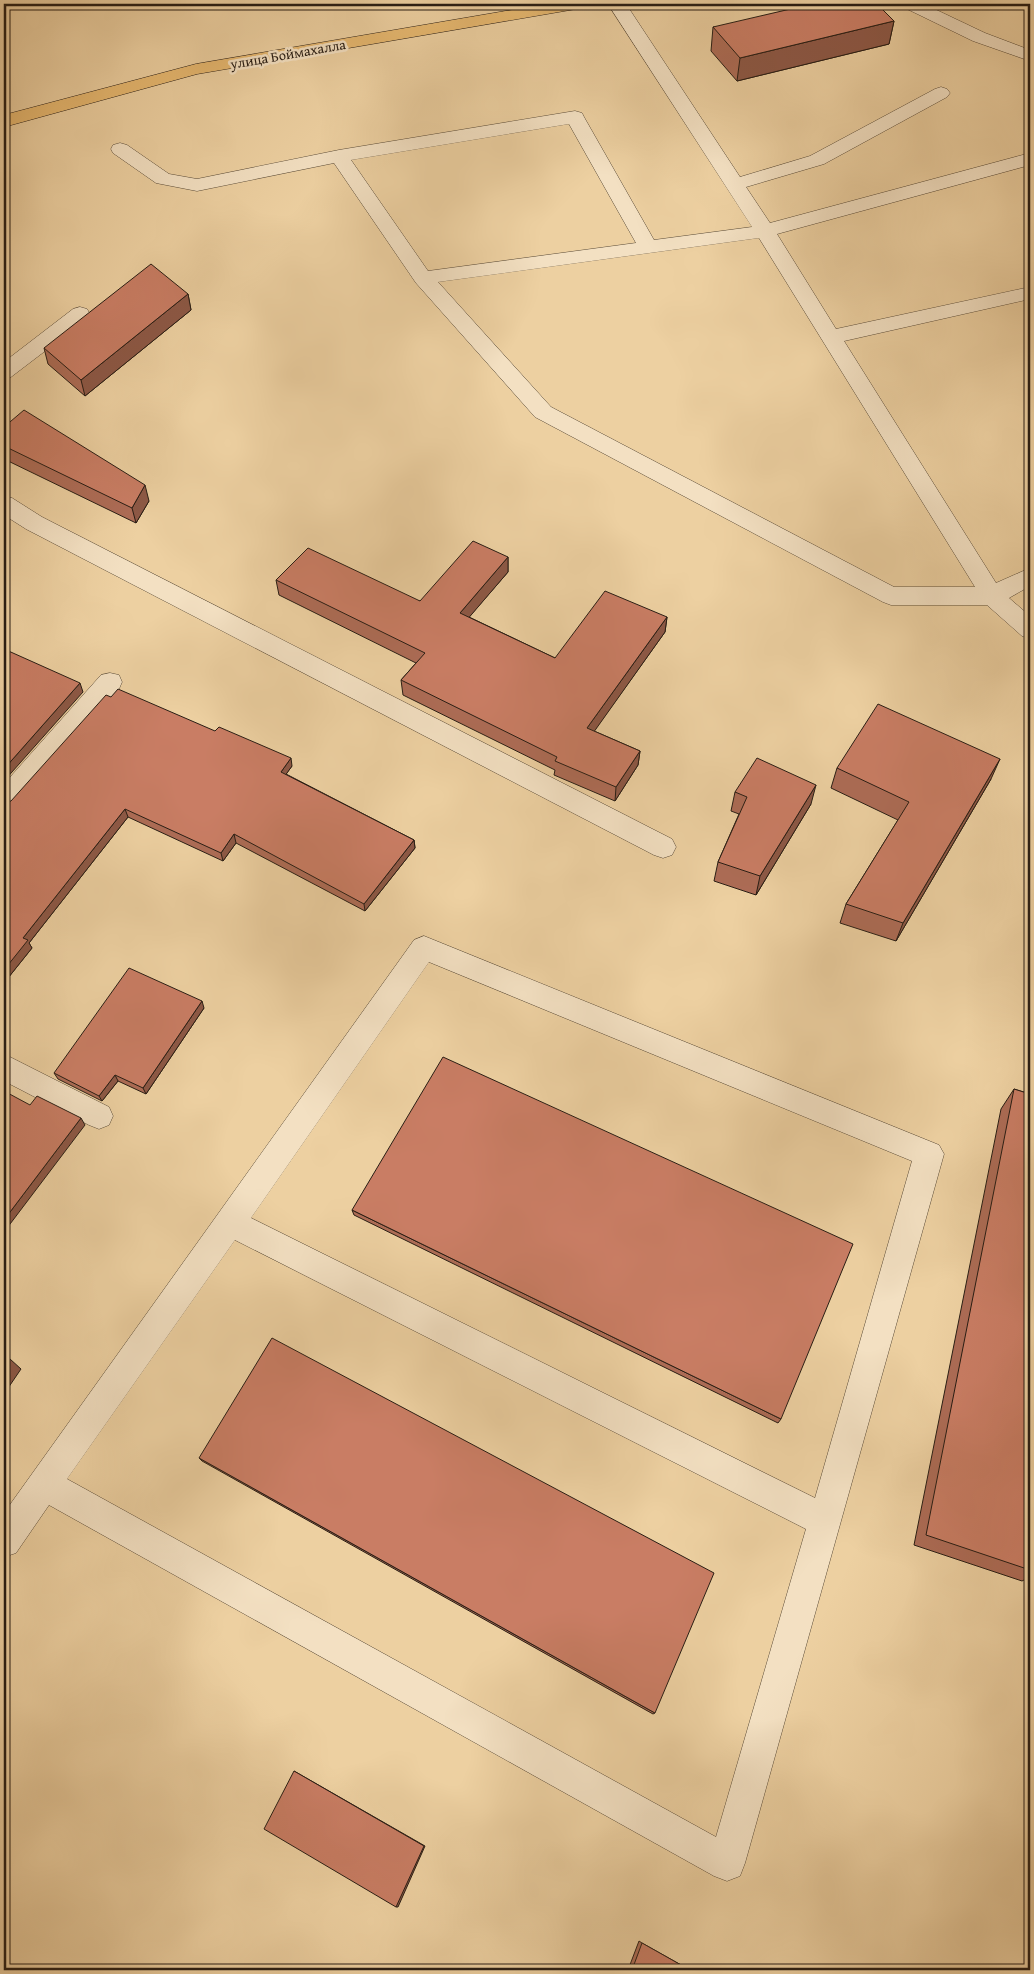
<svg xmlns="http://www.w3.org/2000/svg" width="1034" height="1974" viewBox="0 0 1034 1974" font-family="'Gentium Book Plus',serif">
<rect width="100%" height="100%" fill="#edd0a1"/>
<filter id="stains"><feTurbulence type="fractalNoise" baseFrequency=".004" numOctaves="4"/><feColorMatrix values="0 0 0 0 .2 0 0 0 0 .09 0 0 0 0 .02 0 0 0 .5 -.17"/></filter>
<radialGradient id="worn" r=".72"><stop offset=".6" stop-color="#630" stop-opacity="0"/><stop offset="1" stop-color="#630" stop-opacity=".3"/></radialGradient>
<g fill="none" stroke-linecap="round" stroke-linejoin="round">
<!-- minor casing -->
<g stroke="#594a37" stroke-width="1">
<path id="minor" d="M608 4H626L740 177 810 156 935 89 941 87 947 89 950 93 947 97 824 164 746 187 770 223 1030 153V165L777 234 836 329 1030 287V299L844 341 996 583 1030 568V586L1009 598 1030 616V639L1022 636 987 605H891L883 602 535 417 416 283 334 163 197 191 156 183 113 153 111 149 113 145 120 143 127 145 169 174 197 179 339 150 575 111 582 113 584 117 654 240 752 227ZM569 124 636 243 428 271 351 160ZM759 238 975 587H894L551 407 438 282Z
M902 4H924L985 33 1030 50V61L973 41 905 8Z
M80 307 87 309 90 314 87 319 11 377 4 379V362L73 309Z
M4 496 12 498 42 517 672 839 676 847 672 855 663 858 654 855 26 529 4 515Z
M110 673 119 675 122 682 119 689 13 808 4 811V784L101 675Z
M424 936 939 1145 944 1154 745 1863 740 1876 727 1881 714 1876 49 1505 16 1553 4 1557V1513L414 940ZM429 962 912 1161 815 1498 251 1218ZM235 1240 806 1529 716 1837 67 1479Z
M4 1054 109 1107 113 1116 109 1125 99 1129 89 1125 4 1081Z"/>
</g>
<!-- major casing -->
<g stroke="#281d14" stroke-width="1">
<path id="major" d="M547 4H585L582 8 576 9 197 74 4 127V115L196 64Z"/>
</g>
<!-- minor -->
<use href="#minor" fill="#f3e0c2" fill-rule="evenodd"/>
<!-- major -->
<use href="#major" fill="#e6b870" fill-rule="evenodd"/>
</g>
<!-- wall -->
<path fill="#ad6c56" stroke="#281d14" d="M894 21 889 44 737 81 711 51 713 27Z
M188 294 191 310 85 396 48 364 44 348Z
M4 427 149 501 136 523 4 459Z
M508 557V572L469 617 555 658 667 617 665 632 594 731 640 751 638 765 615 801 554 775 555 770 403 695 401 680 416 663 279 595 276 580 420 601Z
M292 766 286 774 414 840 415 848 365 911 236 843 223 861 128 817 29 943 32 948 4 983V803Z
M837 768 991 779 896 941 840 923 846 904 898 820 831 788Z
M735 792 811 804 756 895 714 881 718 862 739 814 731 811Z
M204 1008 146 1094 118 1081 102 1101 58 1079 54 1073Z
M1014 1089 1030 1094V1577L1022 1581 914 1545 1001 1109Z
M352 1210 781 1419 778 1423 354 1215Z
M199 1458 655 1713 653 1714 202 1461Z
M639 1941 642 1943 690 1970H628Z"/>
<!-- shaded-wall -->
<path fill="#8d5846" stroke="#281d14" d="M894 21 889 44 737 81 740 58Z
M188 294 191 310 85 396 81 380Z
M145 485 149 501 136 523 132 508Z
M508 557V572L460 628V613Z
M667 617 665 632 586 743 587 728Z
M80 683 83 692 4 781V769Z
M640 751 638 765 615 801 616 787Z
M291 758 292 766 282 780 281 772Z
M1000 759 991 779 896 941 903 923Z
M816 785 811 804 756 895 760 876Z
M125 809 128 817 29 943 32 948 4 983V970L23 938Z
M234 834 236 843 223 861 221 853Z
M414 840 415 848 365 911 364 904Z
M202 1001 204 1008 146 1094 143 1088Z
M115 1075 118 1081 102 1101 99 1096Z
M81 1118 85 1125 4 1232V1220Z
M10 1359 21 1369 4 1394V1368Z
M294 1771 425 1846 398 1907H396Z"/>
<!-- building -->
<path fill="#c97d64" stroke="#281d14" d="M812 4H877L894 21 740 58 713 27Z
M151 264 188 294 81 380 44 348Z
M24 410 145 485 132 508 4 446V427Z
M473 541 508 557 460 613 555 658 605 591 667 617 587 728 640 751 616 787 555 761 557 757 401 680 425 653 276 580 308 548 420 601Z
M4 649 80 683 4 769Z
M118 689 215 731 219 727 291 758 281 772 414 840 364 904 234 834 221 853 125 809 23 938 28 940 4 970V803L11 801 106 695 111 697Z
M878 704 1000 759 903 923 846 904 909 802 837 768Z
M757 758 816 785 760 876 718 862 747 797 735 792Z
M129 968 202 1001 143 1088 115 1075 99 1096 54 1073Z
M443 1057 853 1244 781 1419 352 1210Z
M1014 1089 1030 1094V1570L926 1535Z
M4 1091 30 1105 37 1096 81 1118 4 1220Z
M272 1338 714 1573 655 1713 199 1458Z
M4 1355 10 1359 4 1368Z
M294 1771 424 1846 396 1907 264 1829Z
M642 1943 690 1970H632Z"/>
<g text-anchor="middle" stroke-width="5" stroke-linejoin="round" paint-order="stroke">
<!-- far-street labels -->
<g font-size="14" fill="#281d14" stroke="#f3e0c2">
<text transform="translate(288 54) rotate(-10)" y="5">улица Боймахалла</text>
</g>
</g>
<!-- margin -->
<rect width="1034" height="1974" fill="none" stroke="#edd0a1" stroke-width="20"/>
<rect x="5" y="5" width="1024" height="1964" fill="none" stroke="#281d14" stroke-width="2.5"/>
<rect x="10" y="10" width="1014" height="1954" fill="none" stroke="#281d14"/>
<rect width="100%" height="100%" filter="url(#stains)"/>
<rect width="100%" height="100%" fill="url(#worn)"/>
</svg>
